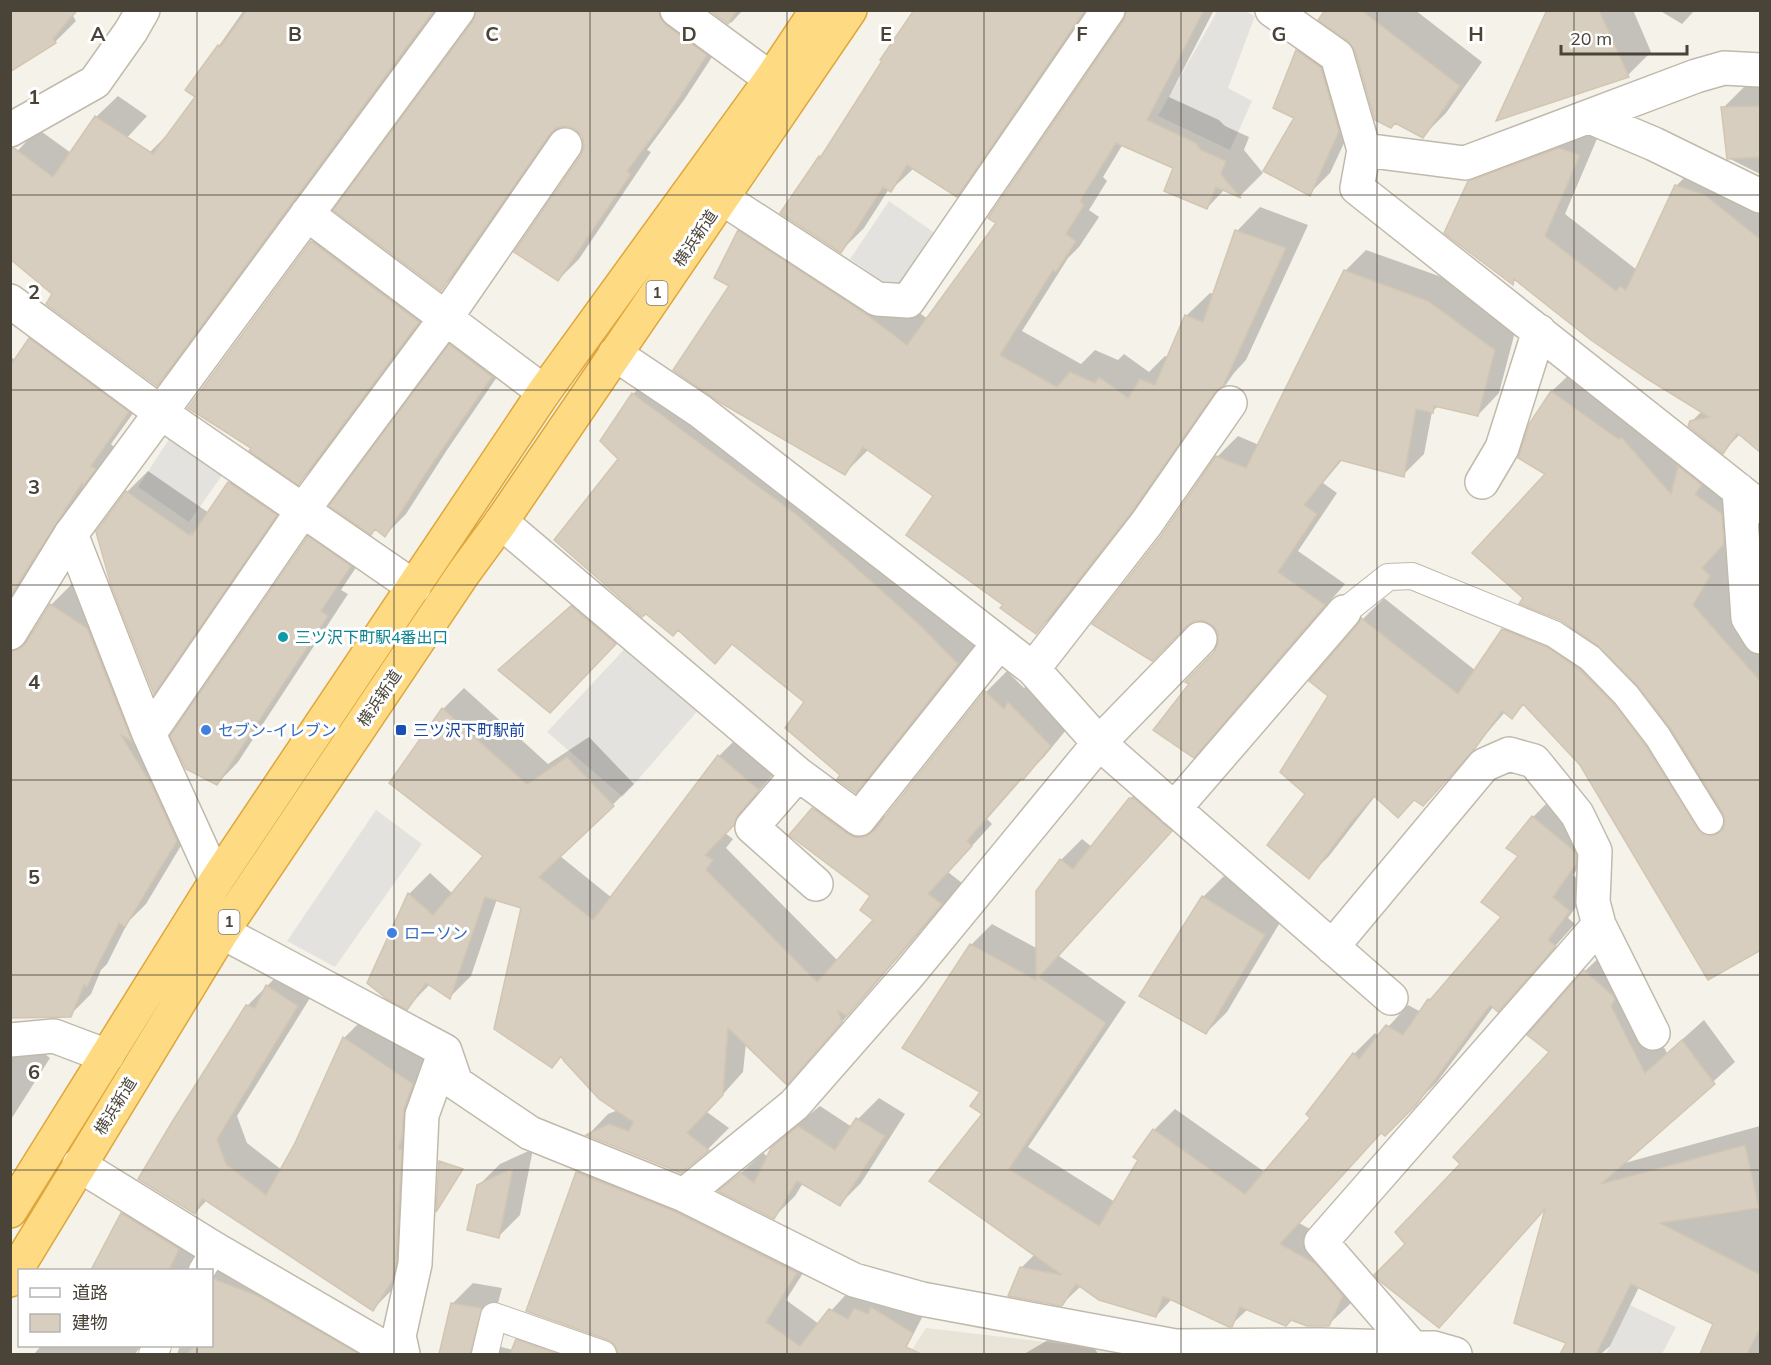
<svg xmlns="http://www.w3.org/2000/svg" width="1771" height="1365" viewBox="0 0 1771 1365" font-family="Mulish,'Noto Sans JP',sans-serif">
<rect width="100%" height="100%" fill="#f5f2ea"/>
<!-- residential -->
<path fill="#e9e4d8" d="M926 1328 1149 1354H909Z"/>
<!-- parking -->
<path fill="#e4e2de" d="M1218 10 1245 11 1255 16 1228 88 1252 101 1230 150 1158 116Z
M889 201 939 236 908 284 882 281 850 259Z
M171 436 223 474 189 522 138 487Z
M631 642 700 708 623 797 547 732Z
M376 810 422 844 335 967 287 941Z
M1630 1305 1676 1327 1662 1354H1606Z"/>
<!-- shadow -->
<path fill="#0003" d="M10 10H79L73 16 76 21 55 42Z
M244 10H440L178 363 157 384 150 152 171 131 197 97 188 90Z
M483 10H695L727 34 684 100 647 150 651 152 579 259 558 280 585 146 584 137 577 129 567 125 560 126 462 268 441 289Z
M712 10H743L731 23Z
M916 10H1091L980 172 956 195 914 168 891 190 889 189 864 228 841 251 782 213 820 157 827 150Z
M1128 10H1214L1169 97 1219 120 1225 126 1249 137 1244 150 1263 173 1240 196 1225 189 1207 208 1175 167 1123 144 1103 177 1107 181 1089 210 1099 217 1079 247 1068 258 1022 331 1081 364 1095 350 1118 360 1124 354 1149 372 1165 356 1169 358 1186 316 1210 293 1214 294 1237 231 1260 207 1308 225 1246 360 1234 373 1154 487 1060 609 1036 632 935 496 869 449 844 474 731 286 739 231 762 208 886 289 928 319 998 222 1125 21Z
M1327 10H1415L1482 62 1446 113 1422 137Z
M1549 10H1633L1651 52 1628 75Z
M1659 10H1695L1682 24Z
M1318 30 1360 109 1330 173 1309 194 1296 117 1275 107 1297 51Z
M1760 86V174L1728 158 1723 108 1744 87Z
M118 96 147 116 34 239 10 159 38 129 71 153 96 117Z
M1581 127 1599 134 1565 214 1637 270 1676 186 1697 165 1760 186V440L1743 431 1723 452 1691 422 1702 411 1516 279 1512 283 1469 182 1491 160Z
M333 221 439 300 319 462 298 483 253 448 190 407 312 241Z
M1366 250 1450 280 1516 328 1499 393 1478 415 1438 406 1432 412 1424 454 1403 475 1343 459 1323 483 1337 493 1298 551 1345 584 1214 735 1193 756 1215 652 1220 643 1219 633 1162 536 1217 457 1238 436 1259 445 1345 271Z
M51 318 149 391 111 444 115 448 96 471 76 501 21 628 31 631 35 630 51 605 72 584 108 607 197 819 146 904 128 922 107 964 101 970 91 994 70 1015 10 1016V356L16 361 30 339Z
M472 324 512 355 447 450 406 514 385 535 376 528 371 533 451 345Z
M656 371 981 640 879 768 855 791 842 775 806 702 733 643 715 662 620 459 633 394Z
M1573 371 1722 463 1760 619V949L1525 703 1512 717 1505 712 1444 783 1423 804 1415 798 1376 795 1329 856 1308 877 1307 794 1330 695 1363 619 1384 598 1476 671 1503 630 1525 609 1572 628 1573 627 1525 598 1547 474 1531 425 1552 391Z
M250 462 297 494 174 671 154 692 98 532 127 492 148 471 209 513 229 483Z
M330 516 371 545 341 590 348 594 238 762 217 784 309 537Z
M593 586 636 623 571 690 500 670 521 649Z
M1007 671 1024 688 1030 682 1071 724 1044 757 1023 778 987 819 992 824 948 872 962 883 868 993 787 1083 746 1043 743 1072 707 1112 729 1128 708 1149 680 1172 588 1135 608 1114 618 1110 563 1055 552 1066 523 906 497 899 471 976 450 997 430 984 407 1008 409 894 430 873 453 894 485 856 443 709 464 688 548 764 589 737 634 784 560 856 612 898 719 756 740 735 779 768 758 792 754 802 725 833 733 839 726 848 838 961 875 920 872 896 791 834 834 788 879 817 887 816 986 692Z
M1151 777 1191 809 1059 956 1126 1002 1028 1147 1115 1202 1154 1130 1175 1109 1266 1173 1312 1118 1354 1054 1375 1033 1379 1037 1408 1005 1421 1012 1429 1000 1449 980 1503 917 1533 817 1554 796 1596 842 1573 875 1589 889 1568 918 1575 924 1498 1010 1494 1006 1437 1082 1385 1134 1382 1132 1299 1223 1337 1244 1364 1275 1350 1304 1328 1325 1248 1309 1231 1325 1172 1299 1156 1316 1081 1286 1062 1304 1021 1268 1035 1254 984 1113 971 945 992 924 1038 949 1037 891 1061 860 1082 839 1092 847 1130 799Z
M1224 876 1285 914 1227 1012 1206 1033 1203 897Z
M1606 951 1631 984 1667 1053 1704 1020 1735 1062 1621 1164 1760 1126V1354H1702L1715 1323 1639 1287 1610 1346 1601 1354H1562L1568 1342 1547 1207 1438 1326 1407 1244 1462 1164 1551 1052 1585 971Z
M288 965 318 985 237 1116 247 1143 282 1170 297 1144 344 1038 365 1017 433 1063 417 1239 394 1288 373 1309 208 1199 195 1213 247 1006Z
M10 1027 50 1058 10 1121Z
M879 1098 905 1114 861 1183 840 1204 803 1183 795 1196 774 1217 721 1191 763 1153 768 1157 772 1149 794 1127 820 1106 852 1127 858 1119Z
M533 1149 520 1215 499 1236 478 1186 500 1164Z
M598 1151 817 1251 786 1300 819 1324 851 1289 927 1308 903 1354H441L452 1304 473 1283 502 1288 491 1329 494 1345 513 1350 517 1340 538 1319 620 1348 577 1172Z
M143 1193 207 1248 191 1270H93L122 1214Z
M223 1264 387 1354H177L180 1346H212V1276Z
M1079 1322 1098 1354H1024Z
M41 1346H141L135 1354H34Z"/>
<!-- building -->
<path fill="#d7cebf" stroke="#d2c6b2" stroke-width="1.5" d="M10 10H77L53 39 56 43 10 72Z
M247 10H434L157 386 46 304 52 294 10 259V149L14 148 53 177 95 116 153 154 195 97 185 90 218 45 220 47Z
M476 10H659L660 18 666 25 707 55 663 123 627 171 631 174 558 281 514 252 581 155 584 146 582 136 575 129 566 126 556 128 550 134 441 291 333 210 473 21Z
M709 10H737L728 24Z
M914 10H1085L957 197 907 165 891 192 883 187 841 253 780 213 819 156 820 158 882 61 880 60Z
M1127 10H1204L1147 120 1196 143 1201 150 1226 161 1221 174 1241 198 1216 187 1207 209 1164 191 1173 168 1116 143 1080 201 1084 205 1066 234 1076 241 1056 272 1053 270 1000 355 1057 387 1070 372 1095 383 1099 377 1128 398 1140 379 1155 385 1185 315 1203 322 1235 230 1286 248 1223 386 1215 392 1131 513 1036 634 1000 608 1003 605 906 535 933 496 863 447 845 475 721 403 673 370 729 286 714 278 738 230 863 312 907 345 996 223 988 218 1123 21Z
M1325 10H1361L1460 86 1423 138 1395 123 1391 128 1375 120 1355 51 1348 41 1318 20Z
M1547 10H1599L1629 77 1496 121Z
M1296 50 1321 68 1339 131 1310 196 1263 171 1294 118 1273 108Z
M1761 106V157L1727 159 1721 107Z
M1559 148 1580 155 1545 236 1616 291 1620 286 1626 290 1675 185 1705 195 1761 240V453L1737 433 1723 454 1688 426 1690 421 1709 417 1646 378 1591 340 1514 279 1513 285 1444 233 1468 181Z
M311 241 419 322 298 485 249 451 251 448 188 408Z
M1344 270 1428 301 1495 350 1478 416 1434 406 1433 413 1416 409 1404 477 1340 460 1304 505 1317 514 1278 572 1325 605 1194 758 1153 730 1189 684 1185 682 1214 652 1218 643V633L1213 626 1204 621H1194L1187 626 1152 661 1092 624 1161 536 1216 456 1246 468Z
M29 338 129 412 91 466 96 469 83 486 82 483 10 596V366Z
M449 344 492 377 426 473 385 537 375 529 371 535 329 506Z
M1551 391 1618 439 1622 438 1671 494 1678 466 1702 485 1695 494 1722 514 1724 544 1702 568 1710 576 1693 605 1761 682V950L1708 980 1580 765 1523 704 1512 719 1502 711 1473 751 1423 806 1414 800 1398 818 1374 796 1351 822 1309 879 1267 845 1305 794 1280 772 1328 696 1309 681 1358 624 1361 618 1458 694 1502 629 1547 647 1580 670 1615 705 1646 746 1698 829 1703 834 1711 836 1717 834 1723 829 1725 821 1723 813 1671 729 1637 685 1598 646 1560 620 1519 604 1523 598 1472 553 1545 474 1518 458 1529 424Z
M632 393 797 515 920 625 958 664 856 793 837 779 840 775 785 728 804 702 732 644 715 664 678 630 673 636 646 614 642 617 554 540 618 459 600 441Z
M228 482 277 515 154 694 111 585 96 532 126 491 189 535 190 533 192 535Z
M308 536 351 566 321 611 328 616 217 785 186 769 170 736Z
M50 604 87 628 132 741 121 735 151 784 177 841 125 927 119 923 87 987 84 985 71 1017 10 1018V652L19 649 26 643Z
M571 606 616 644 550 713 498 670Z
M985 691 1004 709 1008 702 1051 746 1023 780 1021 778 967 841 972 846 928 894 942 904 847 1016 838 1011 842 1022 787 1085 728 1028 723 1095 687 1133 709 1150 681 1173 586 1135 609 1124 629 1131 633 1122 599 1099 564 1061 561 1056 552 1068 494 1029 521 908 485 897 450 999 426 983 407 1010 387 999 367 983 408 893 433 915 483 856 389 783 442 708 527 784 567 757 614 806 539 877 593 920 718 755 759 790 738 815 734 825 705 855 713 860 706 870 817 982 873 920 860 910 870 896 789 835 812 808 848 834 857 838 867 836 874 831Z
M1129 798 1135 799 1172 831 1039 977 1106 1023 1009 1169 1099 1226 1138 1160 1133 1157 1153 1129 1245 1194 1310 1118 1306 1114 1353 1053 1359 1059 1386 1025 1403 1035 1428 999 1430 1000 1501 917 1481 902 1518 856 1506 848 1532 816 1574 851 1576 855V864L1553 897 1570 911 1548 940 1556 946 1498 1012 1490 1005 1416 1105 1385 1136 1381 1133 1280 1244 1316 1264 1343 1296 1329 1326H1307L1291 1320 1286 1326 1240 1307 1232 1327H1229L1163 1296 1156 1317 1099 1300 1076 1284 1062 1306 1008 1296 1020 1267 1062 1275 929 1181 982 1114 970 1106 980 1092 902 1048 970 944 1036 980V891L1060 859 1073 869Z
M1202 896 1265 935 1206 1034 1139 996Z
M1584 970 1613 996 1615 999 1611 1006 1645 1073 1682 1040 1715 1084 1601 1184 1745 1145 1759 1208 1660 1223 1761 1275V1326L1747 1354H1700L1713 1324 1631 1284 1596 1354H1560L1566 1343 1514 1323 1545 1209 1439 1328 1381 1282 1374 1275 1405 1244 1395 1232 1460 1164 1453 1157 1549 1052 1527 1035Z
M266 985 298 1006 217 1139 226 1164 266 1195 295 1143 343 1037 413 1084 404 1109 402 1137 398 1149 402 1150 396 1262 392 1281 373 1311 202 1198 195 1214 138 1179 172 1122 246 1005 255 1008Z
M856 1118 885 1136 840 1206 797 1181 774 1219 718 1191 741 1173 754 1183 771 1148 798 1126 835 1150Z
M439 1161 463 1169 436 1212Z
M513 1168 499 1238 467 1230 477 1185Z
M576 1172 676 1212 797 1273 766 1322 800 1346 829 1309 848 1319 854 1308 868 1314 871 1307 913 1333 906 1347 921 1354H618L615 1345 608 1340 526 1311Z
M121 1213 179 1249 169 1270H91Z
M214 1279 258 1296 359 1354H188L193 1346H212V1281Z
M451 1303 482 1308 470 1354H439Z
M516 1339 559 1354H510Z"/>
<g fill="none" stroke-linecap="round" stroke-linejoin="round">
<!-- service casing -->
<g stroke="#c1baac" stroke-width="28">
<path id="service" d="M1344 612 1388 577 1412 576 1554 634 1590 658 1626 695 1658 737 1710 821
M202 1270 215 1249
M152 1354 158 1346
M485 1354 494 1316 603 1354"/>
</g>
<!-- minor casing -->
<g stroke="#c1baac" stroke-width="36">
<path id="minor" d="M677 10 771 79
M1272 10 1337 56 1364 150 1357 188 1760 507
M1590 117 1654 144 1760 196
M10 130 95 82 131 31 143 10
M1364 150 1465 163 1696 76 1724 68 1760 70
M722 198 877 299 908 301 1108 10
M307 214 544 392
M10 301 160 412 414 587
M615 354 700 411 1033 669 1099 743 1391 998
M1482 482 1502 448 1539 331
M1739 490 1748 618 1760 637
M501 522 798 774 859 819 999 643
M71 534 149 734 216 881
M1033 669 1146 524 1230 403
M149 734 303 510 445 319 565 145
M798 774 752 827 816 884
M1174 809 1344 612
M222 932 445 1051 456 1083 530 1133 684 1195 854 1280 922 1299 1175 1346 1320 1345 1434 1348 1455 1354
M1332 947 1484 765 1509 754 1534 761 1577 814 1595 851 1593 902 1599 925 1653 1033
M10 1040 54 1036 107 1056
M79 1165 215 1249 395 1354
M684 1195 794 1105 909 974 1099 743 1200 639
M1412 1347 1321 1242 1599 925
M403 1354 399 1336 415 1264 422 1115 445 1051"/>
</g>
<!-- tertiary casing -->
<g stroke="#c1baac" stroke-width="36">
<path id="tertiary" d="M10 633 71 534 458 10"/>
</g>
<!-- trunk casing -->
<g stroke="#dfa63b" stroke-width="36">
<path id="trunk" d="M10 1211 216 881 544 392 771 79 817 10
M10 1280 222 932 463 574 501 522 850 10"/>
</g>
<!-- service -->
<use href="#service" stroke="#fff" stroke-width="26"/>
<!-- minor -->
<use href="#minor" stroke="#fff" stroke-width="33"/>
<!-- tertiary -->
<use href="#tertiary" stroke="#fff" stroke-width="33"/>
<!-- trunk -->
<use href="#trunk" stroke="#feda83" stroke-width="33"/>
</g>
<!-- grid -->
<path fill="none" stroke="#494338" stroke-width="1.5" stroke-opacity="0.55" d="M197 10V1270M394 10V1354M590 10V1354M787 10V1354M984 10V1354M1181 10V1354M1377 10V1354M1574 10V1354M10 195H1760M10 390H1760M10 585H1760M10 780H1760M10 975H1760M10 1170H1760M197 1346V1354"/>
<!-- markers -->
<circle fill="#0f9aa8" stroke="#fff" stroke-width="2" cx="283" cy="637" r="6"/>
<g fill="#3f7fe0" stroke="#fff" stroke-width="2">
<circle cx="206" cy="730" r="6"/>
<circle cx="392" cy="933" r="6"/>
</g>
<rect fill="#1a4fb4" stroke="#fff" stroke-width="2" x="395" y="724" width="12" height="12" rx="3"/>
<g text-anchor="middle" stroke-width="6" stroke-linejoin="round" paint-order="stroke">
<!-- shield labels -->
<g fill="#fff" stroke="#807b74" stroke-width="1.5">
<rect x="646.5" y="281" width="21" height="24" rx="4.5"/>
<rect x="218.5" y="910" width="21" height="24" rx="4.5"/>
</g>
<g font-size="15" font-weight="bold" fill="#494338">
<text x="657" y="298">1</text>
<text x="229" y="927">1</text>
</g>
<!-- street labels -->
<g font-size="16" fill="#494338" stroke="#fff">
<text transform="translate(695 238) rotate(-56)" y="6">横浜新道</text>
<text transform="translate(379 698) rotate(-56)" y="6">横浜新道</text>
<text transform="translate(115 1106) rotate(-58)" y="6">横浜新道</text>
</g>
<!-- culture labels -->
<g font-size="16" fill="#0d838f" stroke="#fff" text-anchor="start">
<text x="295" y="643">三ツ沢下町駅4番出口</text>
</g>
<!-- shop labels -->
<g font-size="16" fill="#366cbe" stroke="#fff" text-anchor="start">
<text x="218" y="736">セブン-イレブン</text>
<text x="404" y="939">ローソン</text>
</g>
<!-- transit labels -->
<g font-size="16" fill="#164399" stroke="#fff" text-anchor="start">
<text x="413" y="736">三ツ沢下町駅前</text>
</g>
</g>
<g font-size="20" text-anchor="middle" font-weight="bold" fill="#494338" stroke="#fff" stroke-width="6" stroke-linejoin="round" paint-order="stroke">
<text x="98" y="41">A</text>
<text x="295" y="41">B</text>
<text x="492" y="41">C</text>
<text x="689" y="41">D</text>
<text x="886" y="41">E</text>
<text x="1082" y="41">F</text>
<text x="1279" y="41">G</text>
<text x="1476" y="41">H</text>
<text x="34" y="104">1</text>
<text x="34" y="299">2</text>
<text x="34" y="494">3</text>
<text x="34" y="689">4</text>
<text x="34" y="884">5</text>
<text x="34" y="1079">6</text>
</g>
<!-- border -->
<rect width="1771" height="1365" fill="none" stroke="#494338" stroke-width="24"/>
<!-- legend -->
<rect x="18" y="1269" width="195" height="78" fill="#ffffff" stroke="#b6b4af" stroke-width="1.5"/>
<rect x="30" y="1288" width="30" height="9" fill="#ffffff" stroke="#b6b4af" stroke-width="1.5"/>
<text x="72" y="1299" font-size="18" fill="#494338">道路</text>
<rect x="30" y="1314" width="30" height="18" fill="#d7cebf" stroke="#b6b4af" stroke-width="1.5"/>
<text x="72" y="1329" font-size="18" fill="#494338">建物</text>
<!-- scale -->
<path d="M1561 45v9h126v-9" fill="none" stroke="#494338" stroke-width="3"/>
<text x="1570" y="45" font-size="18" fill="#494338" stroke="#ffffff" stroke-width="4.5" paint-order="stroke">20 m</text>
</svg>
